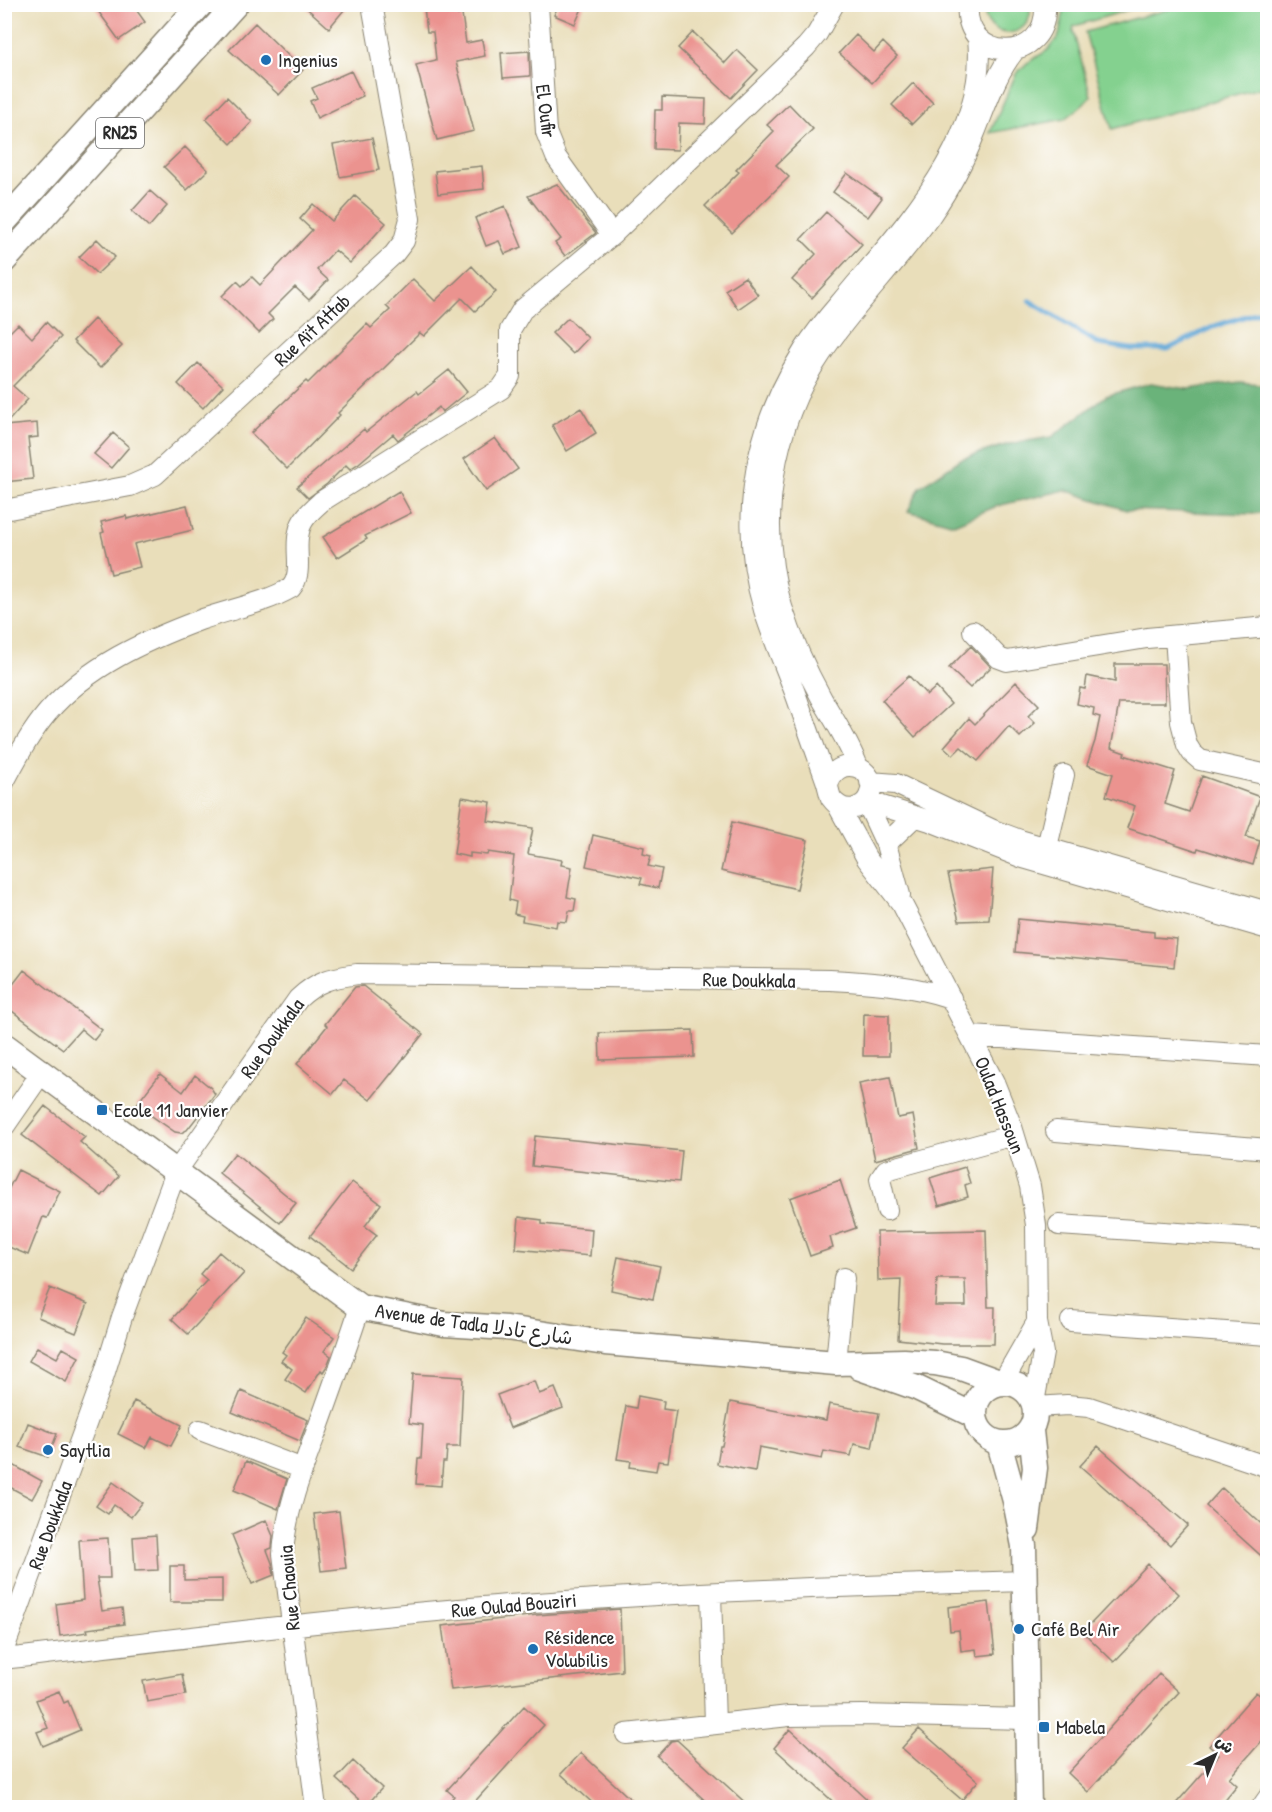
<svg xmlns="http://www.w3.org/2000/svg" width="1272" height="1812" viewBox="0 0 1272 1812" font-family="'Patrick Hand','Playpen Sans Arabic',sans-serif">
<rect width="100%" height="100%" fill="#fff"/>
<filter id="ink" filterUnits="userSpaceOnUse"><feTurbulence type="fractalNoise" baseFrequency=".0167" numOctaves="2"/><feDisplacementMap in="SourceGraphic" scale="12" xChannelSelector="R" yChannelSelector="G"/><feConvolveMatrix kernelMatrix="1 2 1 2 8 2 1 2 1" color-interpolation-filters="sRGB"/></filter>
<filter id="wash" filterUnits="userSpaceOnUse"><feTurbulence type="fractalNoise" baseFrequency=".008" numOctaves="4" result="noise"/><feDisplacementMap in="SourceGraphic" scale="24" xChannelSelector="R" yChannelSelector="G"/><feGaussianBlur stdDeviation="1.35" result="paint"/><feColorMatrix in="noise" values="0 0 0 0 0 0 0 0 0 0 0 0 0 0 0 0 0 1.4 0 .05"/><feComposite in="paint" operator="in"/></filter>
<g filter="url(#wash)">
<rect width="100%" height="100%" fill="#e9deba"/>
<!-- green -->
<path fill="#84d18f" stroke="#587e5d" stroke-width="1.5" d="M984 5H1030C1035 40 983 44 984 5Z
M1065 5H1145L1074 26 1073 31 1091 96 1083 105 1065 119 990 133 1016 74 1027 63 1048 50 1059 36Z
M1184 5H1267V86L1112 129 1085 32Z"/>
<!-- forest -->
<path fill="#6bb37a" stroke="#4b6f52" stroke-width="1.5" d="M1240 382 1267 385V512L1253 514 1126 510 1065 490 997 506 954 524 908 511 920 487 961 459 1009 444 1052 437 1106 396 1151 383 1188 389Z"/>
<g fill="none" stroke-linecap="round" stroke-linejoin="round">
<!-- stream -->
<path stroke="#5fa6d5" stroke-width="5" d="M1030 301 1099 344 1131 349H1168L1215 326 1268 309"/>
</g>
<g id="blocks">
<!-- building -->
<path fill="#eb938f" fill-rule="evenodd" d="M93 4H132L145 22 119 40Z
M302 4H349L329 28Z
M457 4 458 15 462 14 466 43 482 40 485 56 456 62 474 131 437 140 416 65 436 60 433 32H427L424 8Z
M559 4H584L575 24 554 15Z
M255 23 303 70 279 95 229 50Z
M693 32 725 63 737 50 758 70 731 98 678 48Z
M856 35 874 52 883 42 897 56 872 83 839 53Z
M529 51 530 76 503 78 501 53Z
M351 71 363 96 317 118 310 101 317 98 312 88Z
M913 83 933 103 912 124 892 105Z
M227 97 252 122 231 144 206 119Z
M662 97 706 99 705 124 679 123 678 150 654 149 655 110H662Z
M789 104 813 129 776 165 789 177 732 233 705 206 739 172 736 170 774 131 767 125Z
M372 138 379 170 340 177 333 145Z
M185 147 208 170 187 190 164 167Z
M482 166 484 189 438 194 435 171Z
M847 173 882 198 868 217 833 192Z
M557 184 596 233 565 256 555 243 561 239 528 196Z
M150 191 167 206 149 227 132 211Z
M355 196 386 223 350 263 335 250 317 270 328 280 309 300 295 287 268 314 273 319 259 333 222 296 237 281 242 286 252 277 260 285 312 230 300 219 313 204 332 221Z
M505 206 522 247 505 254 499 241 486 246 475 218Z
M826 212 862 244 812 298 792 280 816 254 801 239Z
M97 239 115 257 97 274 79 257Z
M472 266 496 292 475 311 462 298 424 336 420 333 338 413 340 415 287 469 251 433 306 381 308 383 367 324 371 328 390 310 386 306 413 279 435 301Z
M745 277 758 295 738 309 725 290Z
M568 318 588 338 573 354 552 333Z
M94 319 122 346 100 368 73 341Z
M46 322 61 337 13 386 28 399 4 426V338L18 324 32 338Z
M198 363 223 386 203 408 178 384Z
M449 370 467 392 446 409 442 412 439 407 398 440 393 434 359 463 350 469 346 465 327 484 308 498 297 487 364 429 366 432 417 391 419 394Z
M581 408 596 433 567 451 552 425Z
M37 423 38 437 28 438 33 479 4 482V426Z
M113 433 129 447 111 468 94 454Z
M495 438 518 469 486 491 464 459Z
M399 491 411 513 365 536 367 539 337 558 323 537Z
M187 505 193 530 134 544 140 567 111 574 101 533 104 532 101 522 126 516 127 519Z
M971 646 991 667 970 688 949 668Z
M1115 664H1164L1165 703H1119L1111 748 1125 753 1124 755 1175 771 1165 804 1189 812 1202 776 1260 797 1246 837 1260 841 1253 865 1198 848 1197 851 1127 828 1135 806 1106 796 1113 774 1087 765 1095 741 1100 717 1093 715 1094 708 1077 704 1080 688 1085 689 1087 676 1115 682Z
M909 676 927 695 936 687 951 704 915 737 882 700Z
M1016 682 1039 705 1028 716 1035 723 1020 737 1009 726 978 761 961 747 953 755 944 747 969 718 975 724Z
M462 797 491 802 488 821 533 828 528 854 562 860 561 865 572 867 567 897 576 899 574 911H569L567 922 557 921 556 927 522 921 523 916 514 914 516 902 509 900 514 856 488 852 487 855 470 853V857L454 854Z
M732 822 808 840 797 889 721 871Z
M593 835 644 847 643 854 651 856 648 866 662 869 658 888 640 884 642 878 586 866Z
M993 869 989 920 959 921 948 874Z
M1018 919 1154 932V937L1177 939 1174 967 1015 952Z
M24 970 102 1030 94 1040 81 1029 63 1049 4 1005V996Z
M363 986 423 1034 370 1100 344 1080 333 1094 297 1064 327 1026 325 1024 355 987Z
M864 1014 889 1015V1056H863Z
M693 1030 694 1057 600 1060 599 1033Z
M160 1074 183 1092 195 1075 211 1088 215 1094 187 1130 181 1133 175 1132 136 1105Z
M890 1077 898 1118 913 1115 919 1148 875 1160 859 1083Z
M45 1106 85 1137 80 1142 119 1176 102 1196 22 1135Z
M535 1136 682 1151 679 1182 532 1166Z
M235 1153 296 1203 280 1223 219 1173Z
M965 1167 970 1183 965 1185 968 1197 939 1206 930 1178Z
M18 1170 60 1191 47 1218 43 1217 28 1255 4 1245V1198Z
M840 1180 856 1228 830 1237 833 1248 810 1256 790 1198Z
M352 1182 381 1204 365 1226 377 1235 351 1268 310 1236Z
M519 1217 542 1220V1224L592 1229 590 1256 516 1249Z
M986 1230 988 1307H995L994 1344H942L898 1339 901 1280 878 1281 877 1232ZM937 1279H965L966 1306H935Z
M219 1252 244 1273 188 1334 172 1319 207 1280 200 1274Z
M618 1257 660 1266 653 1299 611 1290Z
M50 1288 88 1304 76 1333 38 1317Z
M306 1318 334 1337 324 1351 331 1356 327 1366 323 1372 321 1370 306 1393 285 1379 292 1369 281 1361 286 1355 282 1352Z
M37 1347 57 1358 63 1348 79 1357 66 1382 29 1361Z
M413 1374 463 1377 460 1447H447L446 1462H443L441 1486 416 1484 418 1459H421L423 1425 409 1423Z
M534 1381 539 1394 555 1388 563 1408 510 1428 497 1395Z
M241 1391 308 1420 300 1441 232 1412Z
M638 1396 664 1401 663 1409 676 1411 668 1462 658 1461 656 1471 630 1467 631 1461 617 1459 626 1406 636 1408Z
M134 1401 182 1425 171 1446 152 1437 146 1448 118 1434Z
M730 1402 826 1420 829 1404 879 1413 872 1448 854 1444 851 1456 824 1451 822 1459 759 1447 755 1471 717 1464 720 1446H722Z
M28 1423 57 1434 48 1457 19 1447Z
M1098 1446 1188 1525 1170 1545 1080 1466Z
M4 1460 42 1481 32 1499 4 1484Z
M246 1461 287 1479 278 1509 234 1490Z
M113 1482 142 1503 131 1517 114 1505 108 1514 96 1506Z
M1222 1488 1268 1530V1562L1206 1506Z
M339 1511 346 1568 321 1571 314 1514Z
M266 1520 273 1536 272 1548 267 1550 272 1563 274 1575 252 1584 232 1535Z
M156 1535 158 1570 135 1571 133 1537Z
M108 1538 110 1578H97L102 1611 122 1608 124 1624 87 1629 88 1632 60 1636 56 1604 83 1600 79 1540Z
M1148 1564 1179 1594 1114 1662 1083 1632Z
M170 1566H184V1580L222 1579V1602H170Z
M989 1602 995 1654 977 1656 976 1649 961 1651 959 1630 950 1631 948 1607Z
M620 1609 622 1671 451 1690 442 1626 537 1615Z
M182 1674 186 1695 147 1702 143 1681Z
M1159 1674 1179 1692 1088 1792 1068 1773Z
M59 1691 64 1703 68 1701 80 1730 43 1746 37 1732 48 1728 36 1700Z
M1256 1692 1268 1702V1734L1229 1778 1237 1785 1218 1808H1172L1219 1755 1209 1746Z
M524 1706 544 1725 469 1808H444L454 1796 447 1790Z
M790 1729 868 1800 861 1808H840L774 1748Z
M919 1729 978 1781 962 1800 902 1748Z
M677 1740 751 1808H713L657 1756 671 1741Z
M581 1753 640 1808H598L561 1774Z
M353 1761 382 1788 366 1806 336 1779Z"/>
</g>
</g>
<g filter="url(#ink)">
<use href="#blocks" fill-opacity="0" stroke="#8a8472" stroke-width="1.5"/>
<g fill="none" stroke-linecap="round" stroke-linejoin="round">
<!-- minor casing -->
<g stroke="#8a8472" stroke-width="22">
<path id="minor" d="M538 4 546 132 556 157 612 235
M968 4C962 63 1049 67 1045 4
M4 510 130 486 155 475 394 254 404 241 410 219 372 4
M973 631 999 658 1007 661 1147 638 1268 627
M1175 636 1181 722 1187 745 1192 753 1200 760 1268 775
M858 767C849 742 835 722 822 699 806 670 792 639 782 607 757 525 772 425 821 354 854 305 897 263 931 215 948 190 963 164 974 135 986 106 995 75 1015 50
M4 782C17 758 30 733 48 712 88 666 144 641 200 620 230 609 263 604 291 588 304 573 294 550 299 532 301 519 312 510 322 501L501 389 510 376V330L522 310 612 235 806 47 817 34 834 4
M870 782 896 784 993 830 1020 840 1268 912
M828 786C835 751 882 767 869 796 867 802 861 806 855 808 845 811 837 806 831 798 829 792 828 786 826 780 817 755 808 729 799 704 788 672 774 642 764 610 753 573 749 532 753 494 758 442 776 394 804 350 814 334 827 318 840 303 900 230 989 141 978 38
M866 801 930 821 1023 858 1268 929
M866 801 886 844 900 895
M837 804 867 859 902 904 994 1082 1012 1127 1030 1186 1036 1225 1037 1322 1043 1353 1034 1403
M886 844 914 817
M1047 847 1064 775
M972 1036 1268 1056
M4 1127 42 1072
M1056 1131 1268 1149
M887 1210 880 1179 886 1170 1014 1135
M1059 1225 1268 1239
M1071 1321 1268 1335
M836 1363 844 1278
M1002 1383 1037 1322
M1037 1407 1067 1405 1089 1407 1268 1467
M200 1430 303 1469
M711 1593 715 1724
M4 1649 104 1375 122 1317 176 1172 298 999C318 980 331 978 357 974L830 980C870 982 912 985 951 998
M4 1659C168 1640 332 1619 496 1606 672 1592 849 1586 1025 1581
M626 1734 789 1716 862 1715 1026 1719
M316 1808 283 1554C286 1509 303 1467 319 1425 333 1386 347 1347 360 1307
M1261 1808 1268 1798"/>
</g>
<!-- major casing -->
<g stroke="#8a8472" stroke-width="27">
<path id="major" d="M4 222 201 4
M4 261 236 4
M4 1045 360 1307 444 1324 507 1328 605 1343 836 1363 904 1361 935 1363 961 1368 1002 1383
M860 1368 917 1388 975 1416
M975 1413a30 30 0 1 1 60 0a30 30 0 1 1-60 0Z
M999 1443 1015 1501 1024 1546 1029 1808
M1027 1529 1035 1468 1031 1431"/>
</g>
<!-- minor -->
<use href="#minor" stroke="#fff" stroke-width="20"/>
<!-- major -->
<use href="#major" stroke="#fff" stroke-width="24"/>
</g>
</g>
<!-- markers -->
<g fill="#1f6fb2" stroke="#fff" stroke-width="2">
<circle cx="266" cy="60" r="6"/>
<rect x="96" y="1104" width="12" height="12" rx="3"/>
<circle cx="48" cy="1450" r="6"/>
<circle cx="1019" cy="1629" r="6"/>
<circle cx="533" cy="1649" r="6"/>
<rect x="1038" y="1721" width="12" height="12" rx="3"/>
</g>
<g text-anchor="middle" stroke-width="4.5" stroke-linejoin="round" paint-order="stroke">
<!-- shield labels -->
<rect fill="#fff" stroke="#6b6b6b" stroke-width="1.5" x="96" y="118" width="48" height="30" rx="4.5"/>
<g font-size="18" font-weight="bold" fill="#2b2b2b">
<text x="120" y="139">RN25</text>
</g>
<!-- poi labels -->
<g font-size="20" fill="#2b2b2b" stroke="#fff" text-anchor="start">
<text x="278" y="67">Ingenius</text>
<text x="114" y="1117">Ecole 11 Janvier</text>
<text x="60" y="1457">Saytlia</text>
<text x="1031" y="1636">Café Bel Air</text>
<text x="545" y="1644">Résidence<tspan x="545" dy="23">Volubilis</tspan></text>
<text x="1056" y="1734">Mabela</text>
</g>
<!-- street labels -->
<g font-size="20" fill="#2b2b2b" stroke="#fff">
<text transform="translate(546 111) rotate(83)" y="7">El Oufir</text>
<text transform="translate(312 330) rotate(-43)" y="7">Rue Aït Attab</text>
<text transform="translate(749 980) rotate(1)" y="7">Rue Doukkala</text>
<text transform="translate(272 1038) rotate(-54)" y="7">Rue Doukkala</text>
<text transform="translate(1000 1105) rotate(68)" y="7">Oulad Hassoun</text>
<text transform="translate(474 1324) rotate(8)" y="7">Avenue de Tadla شارع تادلا</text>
<text transform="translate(50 1525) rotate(-70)" y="7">Rue Doukkala</text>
<text transform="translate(289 1588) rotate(-95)" y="7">Rue Chaouia</text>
<text transform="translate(514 1605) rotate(-5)" y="7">Rue Oulad Bouziri</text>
</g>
</g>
<!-- margin -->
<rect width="1272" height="1812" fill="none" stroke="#fff" stroke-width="24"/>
<!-- north arrow -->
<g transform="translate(1215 1755) rotate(43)" stroke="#ffffff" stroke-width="4.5" paint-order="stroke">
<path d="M0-4.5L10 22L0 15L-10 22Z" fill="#2b2b2b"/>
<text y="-9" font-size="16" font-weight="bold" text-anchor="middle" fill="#2b2b2b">ش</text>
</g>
</svg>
